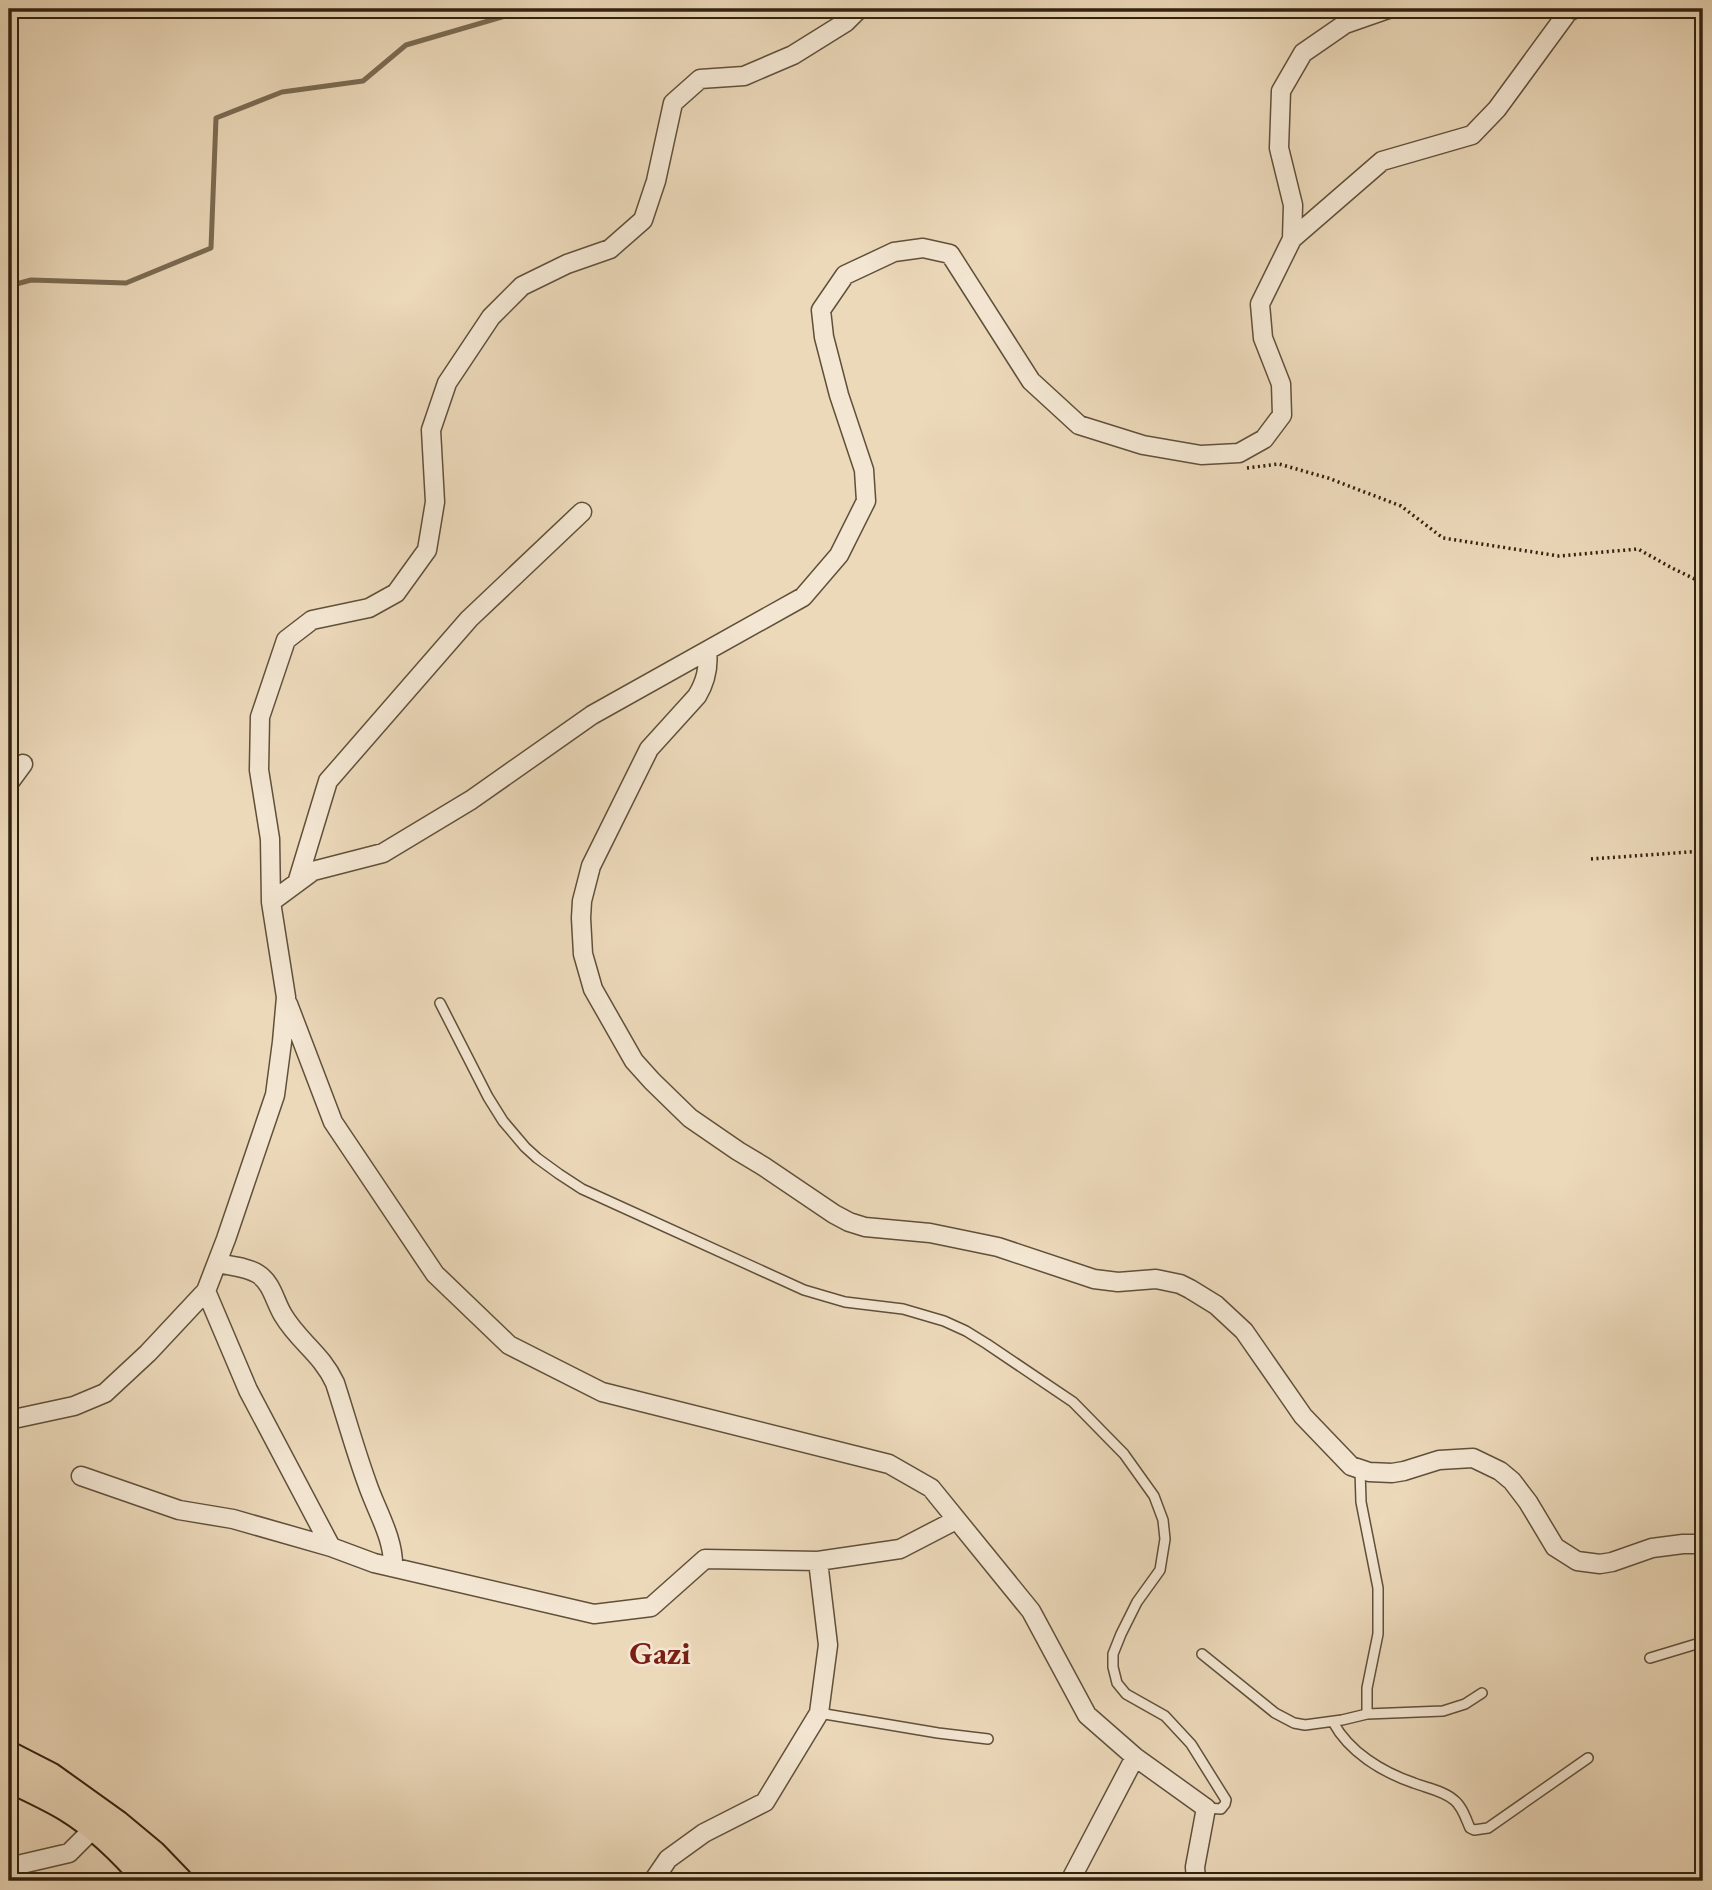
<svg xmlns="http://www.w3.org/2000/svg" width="1712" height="1890" viewBox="0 0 1712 1890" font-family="'EB Garamond',serif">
<rect width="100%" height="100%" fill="#ecd9ba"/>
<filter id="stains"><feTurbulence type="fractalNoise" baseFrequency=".00286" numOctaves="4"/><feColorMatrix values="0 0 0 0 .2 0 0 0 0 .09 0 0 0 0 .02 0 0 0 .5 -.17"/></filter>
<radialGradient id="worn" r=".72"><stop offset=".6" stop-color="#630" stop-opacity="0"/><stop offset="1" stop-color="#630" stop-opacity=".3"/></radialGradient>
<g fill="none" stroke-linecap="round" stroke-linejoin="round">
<!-- stream -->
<path stroke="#7b6b53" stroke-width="5" d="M9 286 31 280 126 283 211 248 216 118 282 92 363 81 406 45 529 9"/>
<!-- service casing -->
<g stroke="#60503a" stroke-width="12">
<path id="service" d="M440 1003 488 1097 503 1121 525 1147 537 1158 559 1174 582 1189 804 1290 845 1302 903 1309 944 1321 966 1331 987 1344 1073 1402 1124 1454 1154 1496 1163 1520 1165 1539 1160 1570 1137 1602 1121 1634 1113 1654V1667L1117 1683 1126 1694 1165 1716 1191 1744 1226 1800 1225 1804 1221 1809 1206 1808
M1360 1469 1361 1502 1378 1588V1634L1367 1688V1714
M1202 1654 1275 1713 1294 1723 1305 1725 1342 1720 1367 1714 1443 1711 1465 1704 1482 1693
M1650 1658 1703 1642
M819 1713 938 1733 988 1739
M1333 1722C1349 1752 1382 1772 1414 1783 1427 1788 1444 1791 1454 1800 1462 1806 1466 1819 1470 1828L1474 1830 1488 1828 1588 1758
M1700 1787 1703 1786"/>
</g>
<!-- minor casing -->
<g stroke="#60503a" stroke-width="21">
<path id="minor" d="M1292 239 1382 161 1472 135 1497 109 1568 12 1574 9
M707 651C709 668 706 681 697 696L649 749 591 866 582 901 581 918 583 954 593 989 634 1061 652 1081 690 1118 738 1151 763 1166 834 1214 849 1222 865 1227 930 1233 998 1247 1094 1279 1118 1282 1156 1279 1180 1284 1190 1289 1216 1305 1244 1331 1303 1416 1351 1466 1369 1472 1392 1473 1404 1471 1439 1460 1473 1458 1500 1471 1512 1481 1528 1502 1555 1547 1577 1561 1600 1564 1612 1562 1652 1548 1683 1544H1703
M9 783 23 764
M297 883 328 781 469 619 582 512
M271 902 313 871 383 853 471 800 592 715 803 597 839 555 866 501 864 470 839 395 824 337 821 310 845 275 894 252 923 248 950 254 1031 381 1079 425 1143 445 1201 455 1239 453 1264 439 1282 415 1281 384 1263 338 1260 304 1292 239 1293 205 1279 148 1281 91 1303 53 1345 24 1388 9
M288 1004 333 1122 435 1274 509 1345 602 1392 889 1464 931 1488 1031 1611 1087 1715 1135 1757 1206 1808 1195 1867 1196 1881
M217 1263C230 1266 247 1267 258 1274 272 1283 275 1302 283 1315 299 1342 321 1353 335 1383 346 1417 355 1450 367 1483 376 1510 394 1538 393 1567
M206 1291 248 1390 331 1547 374 1563 594 1614 651 1607 705 1559 818 1561 900 1549 956 1520
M9 1420 74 1406 105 1393 148 1353 206 1291 226 1239 275 1095 282 1042 286 997 271 902 270 839 259 770 260 717 286 640 312 620 369 608 396 593 427 550 435 502 431 430 447 383 491 317 522 286 567 264 610 249 643 220 656 181 673 103 700 79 744 76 793 55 846 22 859 9
M81 1476 179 1510 233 1519 331 1547
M9 1867 69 1853 94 1828
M653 1881 668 1859 704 1833 765 1802 819 1713 828 1645 818 1561
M1070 1881 1135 1757"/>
</g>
<!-- primary casing -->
<g stroke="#31220f" stroke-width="30">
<path id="primary" d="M9 1755 50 1776 117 1824 153 1854 179 1881
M9 1778C28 1788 49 1797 67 1808 98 1827 125 1854 148 1881"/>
</g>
<!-- path -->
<path stroke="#31220f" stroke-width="3.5" stroke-dasharray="2 3.5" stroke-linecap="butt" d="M1247 468 1279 464 1328 478 1401 506 1443 538 1559 556 1638 549 1672 568 1703 583
M1591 859 1703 851"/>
<!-- service -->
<use href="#service" stroke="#f3e6d2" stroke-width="9"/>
<!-- minor -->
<use href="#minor" stroke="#f3e6d2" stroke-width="18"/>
<!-- primary -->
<use href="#primary" stroke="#ecd9ba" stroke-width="26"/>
</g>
<g text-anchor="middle" stroke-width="5" stroke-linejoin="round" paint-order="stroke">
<!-- district labels -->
<g font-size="33" font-weight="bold" fill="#7a1f14" stroke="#f3e6d2">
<text x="660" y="1664">Gazi</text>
</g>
</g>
<!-- margin -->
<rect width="1712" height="1890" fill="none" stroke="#ecd9ba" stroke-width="35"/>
<rect x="10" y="10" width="1691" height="1869" fill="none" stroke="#31220f" stroke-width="3.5"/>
<rect x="18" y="18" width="1677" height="1855" fill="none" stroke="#31220f" stroke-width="2"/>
<rect width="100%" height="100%" filter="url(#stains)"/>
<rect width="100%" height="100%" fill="url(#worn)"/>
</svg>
